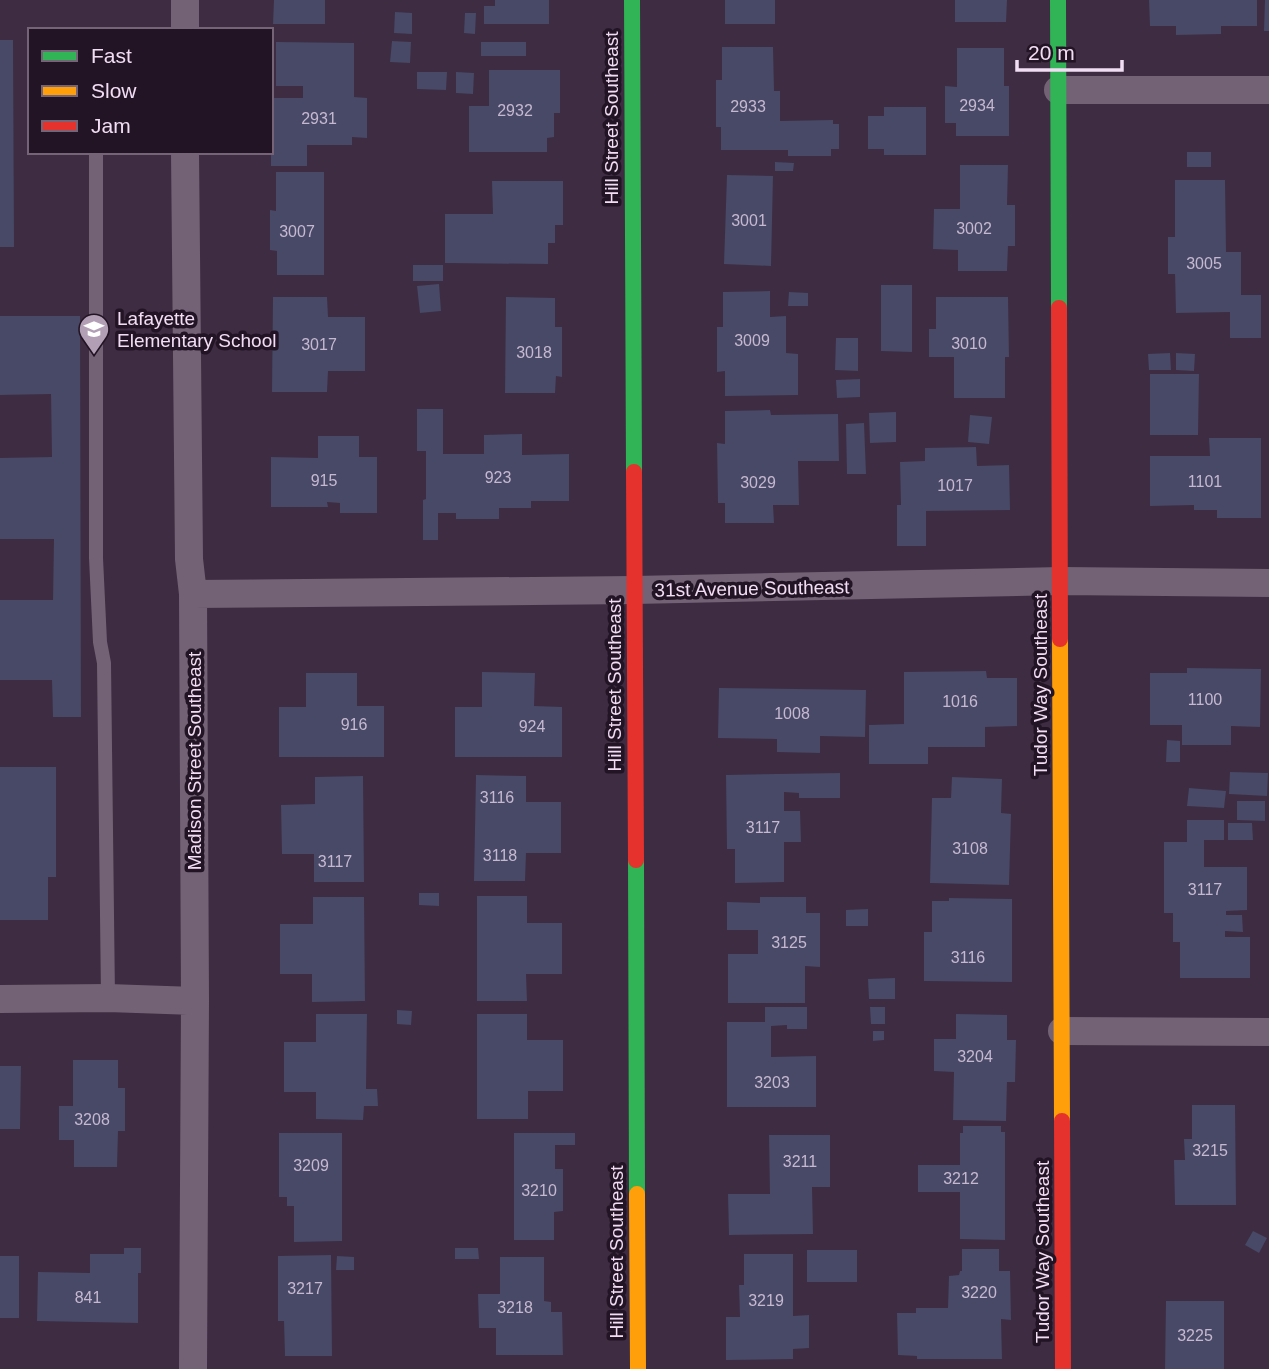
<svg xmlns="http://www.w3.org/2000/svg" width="1269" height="1369" viewBox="0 0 1269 1369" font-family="Helvetica,sans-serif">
<rect width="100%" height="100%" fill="#3e2c42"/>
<!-- building -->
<path fill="#474966" d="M274 0H325V24H273Z
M495 0H549V24H484V6H495Z
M725 0H775V24H725Z
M955 0H1007L1006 22H955Z
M1149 0H1257V26H1221V34L1176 35V26H1150Z
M1265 0H1269V31H1264Z
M395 12 412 13V34L394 33Z
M465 13H476L475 34 464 33Z
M0 40H13L14 247H0Z
M392 41 411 42 410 63 390 62Z
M276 42 354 43V97L367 98V138L352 137V145H307V166H271V98H303V86H276Z
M481 42H526V56H481Z
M722 47H773L774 91H780V121L833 120V124H839V149H831V156H788V150H721V127H716V80H722Z
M957 48H1004V86H1009V136H956V123H945V86L957 87Z
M489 70H560V113H554V137L547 138V152H469V106H489Z
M417 72H447L446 90 417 89Z
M456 72 474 73 473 94 456 93Z
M884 107H926V155H884V149H868V116H884Z
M1187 152H1211V167H1187Z
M775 162 794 163 793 171H775Z
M960 165H1008L1007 205H1015V246H1008L1007 271H958V250L933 249 934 209H960Z
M276 172H324V275H277V251L270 250V210L276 211Z
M727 175 773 176 771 266 724 264Z
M1175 180H1225L1226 252H1241V295H1261V338H1230V312L1176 313 1175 274H1168V237H1175Z
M492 181H563V225H555V243H548V264L445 263V214H493Z
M413 265H443V281H413Z
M439 284 441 311 420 313 417 286Z
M881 285H912V352L881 351Z
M770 291V317L786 316V353L798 354V395L725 396V371L717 372V327H723V292Z
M789 292 808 293V306H788Z
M273 297H327L328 317H365V371H328L327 392H272Z
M506 297 555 298V327H562V377L556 376 555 393H505Z
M936 297H1008L1009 357H1005V398H954V357H929V329H936Z
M0 316H80L81 717H53L52 680H0V600H53L54 539H0V458L52 457 51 394 0 395Z
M836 338H858V371L835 370Z
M1170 353 1171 370H1149L1148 354Z
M1176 353 1195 354 1194 371 1176 370Z
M1150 374H1199L1198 435H1150Z
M860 379V397L837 398 836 380Z
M417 409H443V454H484V435L522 434V455L569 454V501H531V508H499V519H456V513H438V540H423V500L426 499V451H417Z
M770 410 771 415 838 414 839 461H798L799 505H773L774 523H725V503H718L717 443 725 444V411Z
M896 412V442L870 443 869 413Z
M970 415 992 417 989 444 968 442Z
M864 423 866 474H847L846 424Z
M318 436H359V457H377V513H340V503L327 502 328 507H271V457L318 458Z
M1209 438H1261V518H1217V510H1194V505L1150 506V456H1210Z
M976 447 977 466 1009 465 1010 510 926 511V546H897V505H901L900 462 925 461V448Z
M1187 668 1261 669 1260 727 1231 726V745H1182V725H1150V673H1187Z
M986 671 987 678H1017V726L985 727V747H928V764H869V725L904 724V672Z
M482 672 535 673 534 706 562 707V757H455V707H482Z
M306 673H357V706H384V757H279V707H306Z
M719 688 866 690 865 737 820 736V753L777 752V739L718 738Z
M1167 740 1180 741V762H1166Z
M0 767H56V877H48V920H0Z
M1230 772 1268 773 1267 796 1229 794Z
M840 773V798H799V793L784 792V811H800L801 842H784V882L735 883V849H727L726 775Z
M476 775 526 776V802H561V853H526L525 881H474Z
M363 776 364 882H314V854H282L281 805 315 804V777Z
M952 777 1002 779 1001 813 1011 814 1009 885 930 883 932 798H951Z
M1189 788 1226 791 1224 808 1187 806Z
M1237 801H1265V821L1237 820Z
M1187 820H1224V840H1204V867H1247V910L1226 911V915H1242L1243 932 1225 931V937H1250V978H1180V942H1173V913H1164V842H1187Z
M1228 823H1252L1253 840H1228Z
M419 893H439V906L419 905Z
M477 896H527V923H562V974H526L527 1001H477Z
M313 897H364L365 1001 312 1002V974H280V924H313Z
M760 897H806V913H820V967L805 966V1003H728V954H758V930H727V902L760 903Z
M949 898 1012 899V982L924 981V932H932V901H949Z
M868 909V926H846V910Z
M895 978V999H869L868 979Z
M765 1007H807V1029H787V1025L771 1026V1057L816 1056V1107H727V1022H765Z
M870 1007H885V1024H871Z
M397 1010 412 1011 411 1025 397 1024Z
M316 1014H367L366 1089H377L378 1106H364L363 1120 316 1119V1092H284V1042H316Z
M477 1014H527V1040H563V1091H528V1119H477Z
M956 1014 1007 1015V1040H1016L1015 1082H1007L1006 1121 953 1120 954 1072 934 1071V1039H956Z
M873 1031H884V1040L873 1041Z
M73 1060H118V1088H125V1131H118L117 1167H74V1140H59V1106H73Z
M0 1066H21L20 1129H0Z
M1192 1105H1235L1236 1205H1175L1174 1160H1185L1184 1139H1192Z
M963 1126H1001V1132H1005V1240L960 1239V1192H918V1165H960V1133H963Z
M279 1133H342V1241L294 1242V1206H287V1197H279Z
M514 1133H575V1145H555V1169H563V1211L554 1212V1240H514Z
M769 1135H830V1187H812L813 1234 729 1235 728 1194H770Z
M1253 1231 1267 1238 1259 1253 1245 1245Z
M124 1248H141V1273H138V1323L37 1321 38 1272 90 1273V1254H124Z
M455 1248H478L479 1259H455Z
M962 1249H999V1271H1010L1011 1320 1001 1319 1002 1359H917V1356L898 1355 897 1313H916V1308H948L949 1276 959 1275 960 1271H962Z
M807 1250H857V1282H807Z
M744 1254H793V1316L809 1315V1348L793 1349V1359L726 1360V1317H740L739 1285H744Z
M331 1255 332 1356H285L284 1321H278V1256Z
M0 1256H19V1318H0Z
M337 1256 354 1257V1270H336Z
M500 1257H544V1301L551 1302V1312H562L563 1355H496V1328H479L478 1294H500Z
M1166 1301H1224V1369H1165Z"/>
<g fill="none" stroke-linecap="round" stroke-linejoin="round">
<!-- lane -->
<path stroke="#736276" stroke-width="14" d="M96 152V558L100 642 104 663 108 998"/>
<!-- street -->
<path stroke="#736276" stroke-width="28" d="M185 0V30
M1058 90H1269
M185 152 189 559 193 594 195 1001 193 1369
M193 594 634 590 1061 581 1269 583
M0 999 108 998 195 1001
M1062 1031 1269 1032"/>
<!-- fast -->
<path stroke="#30b455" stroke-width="16" d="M632 0 634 472
M1058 0 1059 308
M636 860 637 1194"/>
<!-- slow -->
<path stroke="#ff9f0a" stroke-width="16" d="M1060 639 1062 1121
M637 1194 638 1369"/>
<!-- jam -->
<path stroke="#e5322d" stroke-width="16" d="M1059 308 1060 639
M634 472 636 860
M1062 1121 1063 1369"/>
</g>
<!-- icons -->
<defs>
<g id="school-pin" transform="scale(1.575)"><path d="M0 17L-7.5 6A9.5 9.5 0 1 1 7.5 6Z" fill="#b29fb6" stroke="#231425"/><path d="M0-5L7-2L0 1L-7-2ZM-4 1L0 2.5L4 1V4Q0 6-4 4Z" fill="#fff"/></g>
</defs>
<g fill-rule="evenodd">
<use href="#school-pin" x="94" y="329"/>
</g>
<g text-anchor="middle" stroke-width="7" stroke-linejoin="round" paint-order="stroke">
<!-- number labels -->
<g font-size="16" fill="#c6b8d0">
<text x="977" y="111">2934</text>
<text x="748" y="112">2933</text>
<text x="515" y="116">2932</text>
<text x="319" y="124">2931</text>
<text x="749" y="226">3001</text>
<text x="974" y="234">3002</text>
<text x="297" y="237">3007</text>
<text x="1204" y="269">3005</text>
<text x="752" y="346">3009</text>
<text x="969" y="349">3010</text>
<text x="319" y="350">3017</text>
<text x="534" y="358">3018</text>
<text x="498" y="483">923</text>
<text x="324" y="486">915</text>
<text x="1205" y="487">1101</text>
<text x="758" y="488">3029</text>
<text x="955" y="491">1017</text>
<text x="1205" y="705">1100</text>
<text x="960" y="707">1016</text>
<text x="792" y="719">1008</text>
<text x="354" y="730">916</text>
<text x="532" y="732">924</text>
<text x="497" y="803">3116</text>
<text x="763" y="833">3117</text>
<text x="970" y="854">3108</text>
<text x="500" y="861">3118</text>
<text x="335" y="867">3117</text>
<text x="1205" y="895">3117</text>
<text x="789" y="948">3125</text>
<text x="968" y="963">3116</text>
<text x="975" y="1062">3204</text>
<text x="772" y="1088">3203</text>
<text x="92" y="1125">3208</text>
<text x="1210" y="1156">3215</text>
<text x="800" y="1167">3211</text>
<text x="311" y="1171">3209</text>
<text x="961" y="1184">3212</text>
<text x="539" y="1196">3210</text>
<text x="305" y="1294">3217</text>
<text x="979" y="1298">3220</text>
<text x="88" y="1303">841</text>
<text x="766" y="1306">3219</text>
<text x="515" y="1313">3218</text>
<text x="1195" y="1341">3225</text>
</g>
<!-- street labels -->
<g font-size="19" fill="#f1ddf4" stroke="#231425">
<text transform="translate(611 118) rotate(-90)" y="7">Hill Street Southeast</text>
<text transform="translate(752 588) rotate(-1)" y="7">31st Avenue Southeast</text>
<text transform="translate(614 685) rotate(-90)" y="7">Hill Street Southeast</text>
<text transform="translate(1040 685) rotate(-90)" y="7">Tudor Way Southeast</text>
<text transform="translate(194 761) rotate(-90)" y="7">Madison Street Southeast</text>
<text transform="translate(616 1252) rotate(-90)" y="7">Hill Street Southeast</text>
<text transform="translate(1042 1252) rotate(-90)" y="7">Tudor Way Southeast</text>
</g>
<!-- poi labels -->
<g font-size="19" fill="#f1ddf4" stroke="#231425" text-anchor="start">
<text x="117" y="325">Lafayette<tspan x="117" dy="22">Elementary School</tspan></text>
</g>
</g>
<!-- legend -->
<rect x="28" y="28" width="245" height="126" fill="#231425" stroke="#756478" stroke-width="2"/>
<rect x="42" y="51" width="35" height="10" fill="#30b455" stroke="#756478" stroke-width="2"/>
<text x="91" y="63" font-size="21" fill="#f1ddf4">Fast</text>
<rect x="42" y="86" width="35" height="10" fill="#ff9f0a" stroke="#756478" stroke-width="2"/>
<text x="91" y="98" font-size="21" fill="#f1ddf4">Slow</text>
<rect x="42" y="121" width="35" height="10" fill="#e5322d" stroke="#756478" stroke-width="2"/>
<text x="91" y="133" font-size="21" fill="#f1ddf4">Jam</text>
<!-- scale -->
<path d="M1017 60v10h105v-10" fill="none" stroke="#f1ddf4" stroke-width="3.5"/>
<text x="1028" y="60" font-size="21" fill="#f1ddf4" stroke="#231425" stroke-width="5" paint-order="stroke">20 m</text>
</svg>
